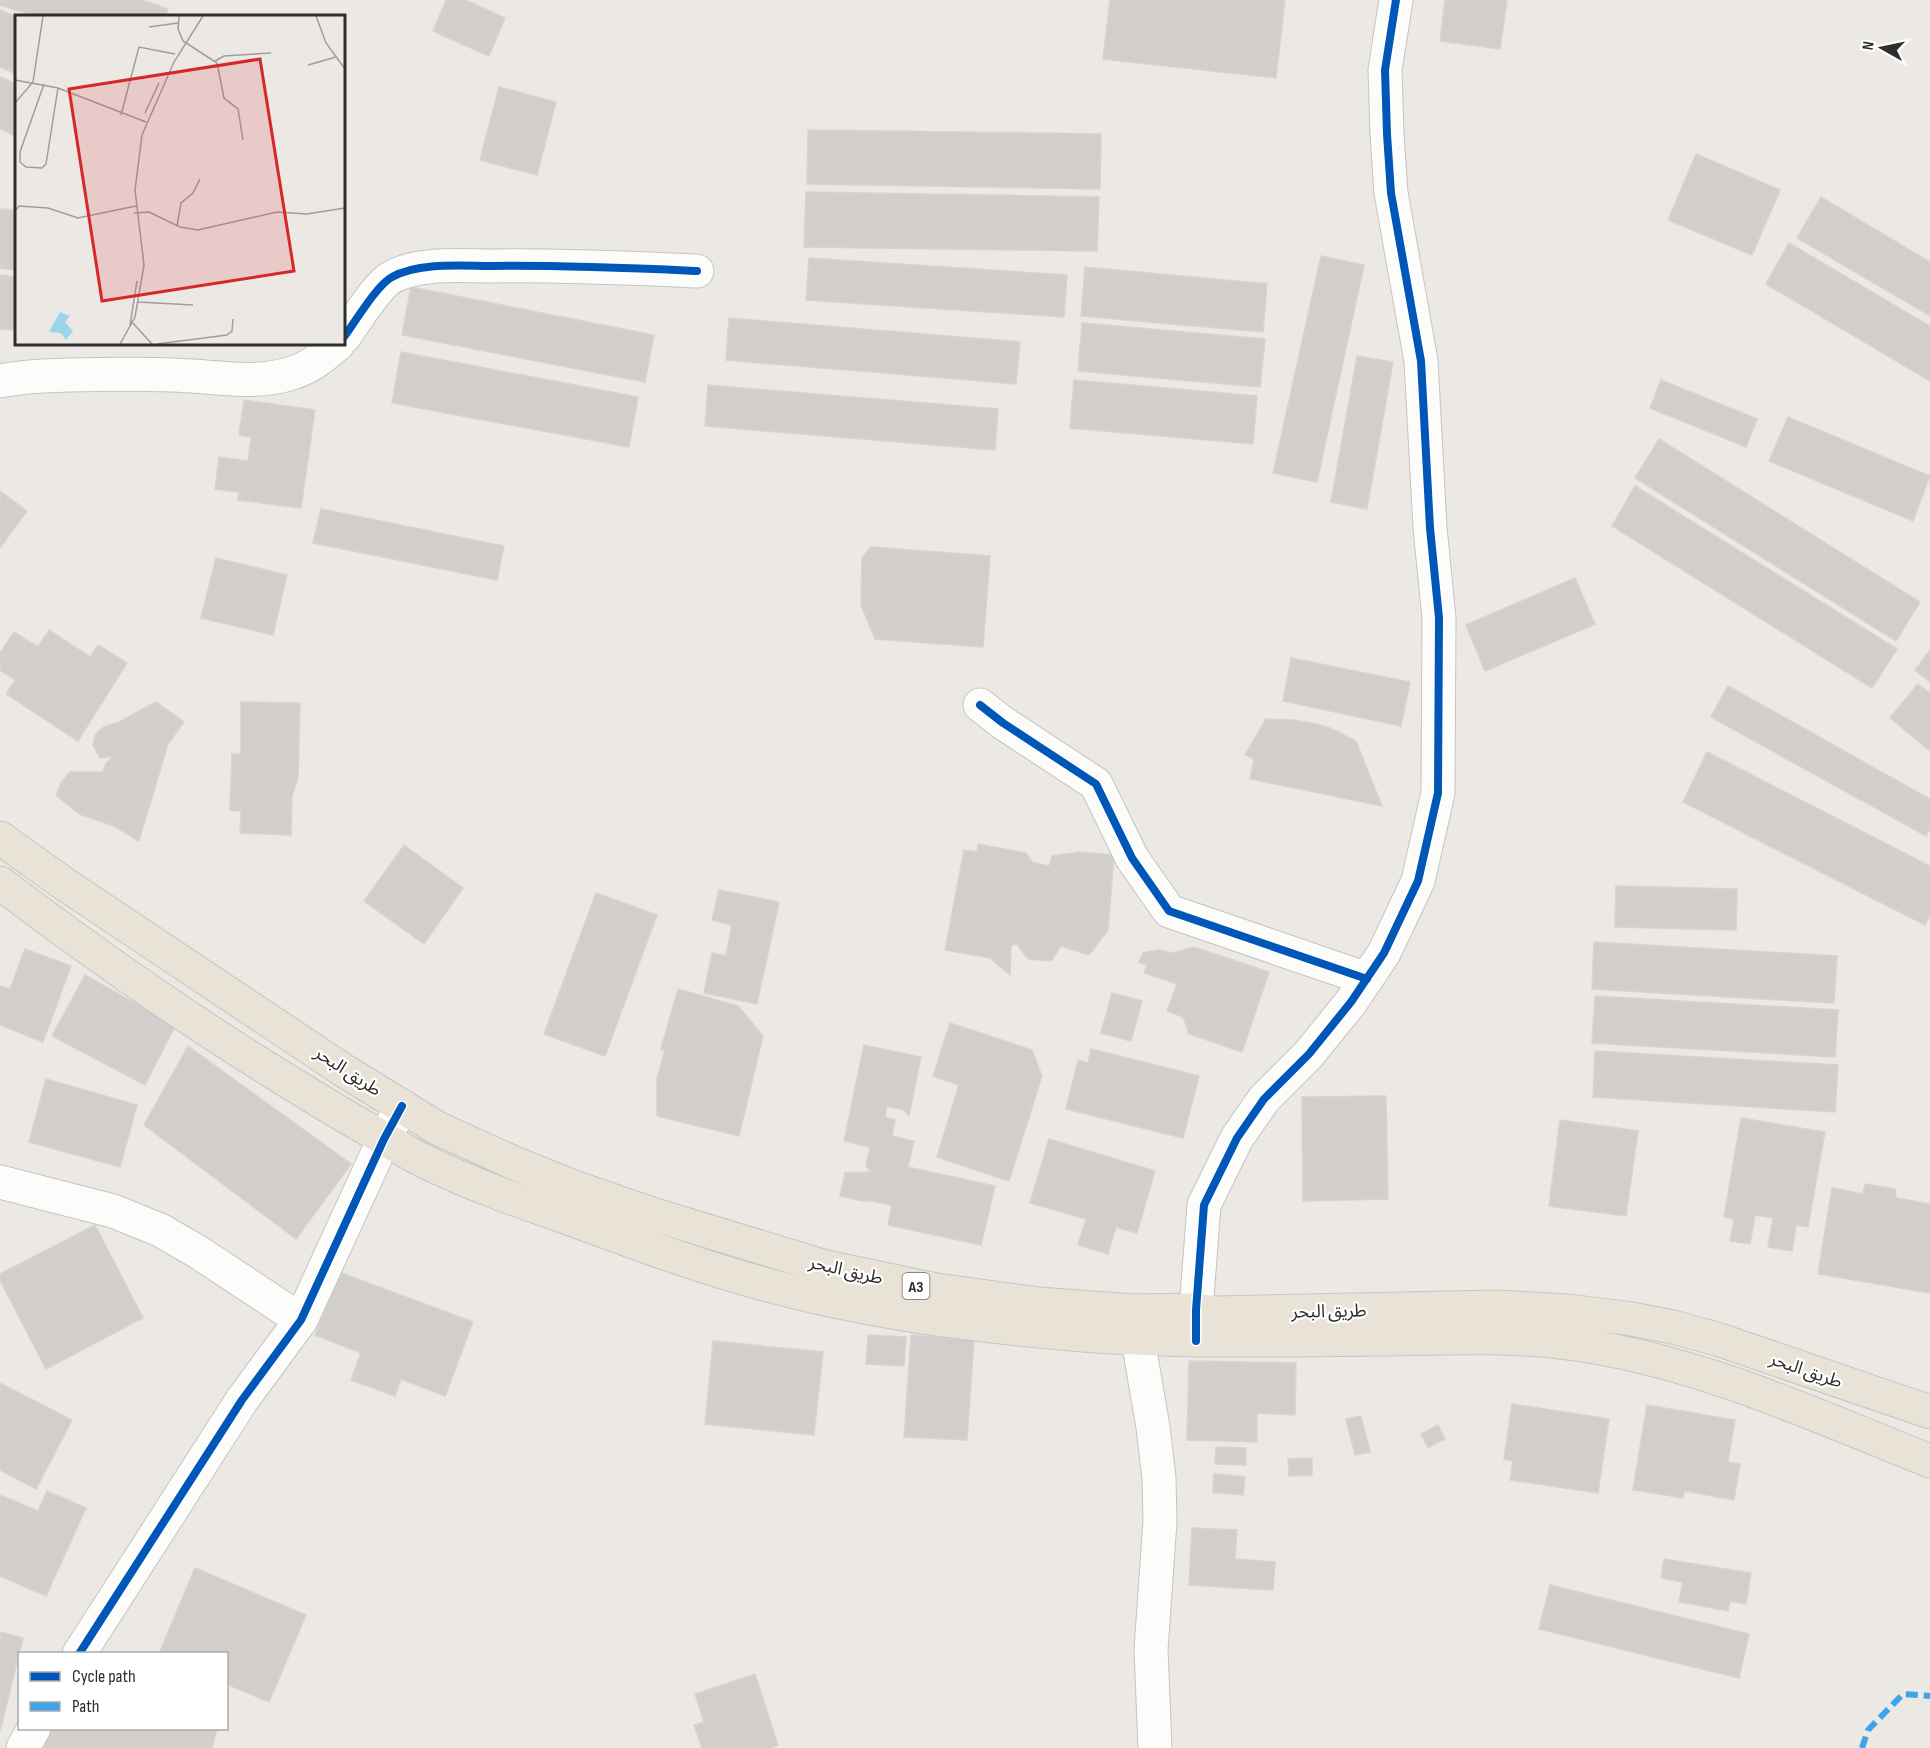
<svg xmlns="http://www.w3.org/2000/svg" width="1930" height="1748" viewBox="0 0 1930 1748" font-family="'Sofia Sans Condensed','Noto Sans Arabic',sans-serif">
<rect width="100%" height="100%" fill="#ece8e4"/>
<!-- building -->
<path fill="#d1cecb" stroke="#d7d4d0" stroke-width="1.5" d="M0 0H142L168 9 165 16H35L0 5Z
M446 0H465L505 18 489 56 433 31Z
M1110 0H1285L1276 78 1103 59Z
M1445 0H1507L1500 49 1440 41Z
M0 10 16 17V68L14 73 0 67Z
M0 77 16 84V136L0 129Z
M499 87 556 102 537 175 480 160Z
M808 130 1101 134 1100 189 807 184Z
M1696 154 1780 190 1752 255 1668 220Z
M806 192 1099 197 1097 251 804 247Z
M1821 197 1930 262V316L1797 238Z
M0 209 16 210V270L0 268Z
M1789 243 1930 326V381L1766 284Z
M1321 256 1364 265 1317 482 1273 473Z
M809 258 1067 275 1064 317 806 300Z
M1085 267 1267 284 1263 332 1081 316Z
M0 275 16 277V330L0 329Z
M411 287 654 335 645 382 402 335Z
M729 318 1020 342 1016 384 726 360Z
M1082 323 1265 339 1260 387 1078 371Z
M401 352 638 397 629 447 392 403Z
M1357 356 1393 362 1367 509 1331 502Z
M1074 380 1257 396 1253 444 1070 428Z
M1661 380 1757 419 1746 447 1650 408Z
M708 385 998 409 995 450 705 426Z
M244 400 315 410 301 508 238 500 239 492 215 489 219 457 248 461 251 437 239 435Z
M1788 417 1930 476 1913 521 1769 461Z
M1659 439 1920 602 1896 641 1635 478Z
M1635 486 1897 649 1872 688 1612 526Z
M0 491 27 511 0 548Z
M321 509 504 546 497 580 313 543Z
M871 547 990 556 983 647 875 639 861 605 862 558Z
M216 558 287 575 273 635 201 618Z
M1575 578 1595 624 1485 671 1466 625Z
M49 630 90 657 98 645 127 663 78 741 6 694 15 680 0 670V653L14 632 38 647Z
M1930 650V682L1915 670Z
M1291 658 1410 682 1401 726 1283 701Z
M1918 684 1930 693V751L1890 718Z
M1728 686 1930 799V829L1926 836 1711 717Z
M156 702 184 722 168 744 139 841 114 826 79 814 56 795 61 783 70 772H103L106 763 114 756 100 758 93 745 95 735 104 727 119 722Z
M241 702 300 703 298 778 292 796 291 835 240 833 241 811 230 810 232 754H241Z
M1266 719 1292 720 1316 724 1330 728 1356 741 1382 806 1250 779 1254 759 1245 755Z
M1707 752 1930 866V915L1925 925 1683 802Z
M978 844 1026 853 1032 862 1049 866 1052 856 1080 852 1114 855 1108 930 1089 955 1061 946 1051 961 1028 959 1016 943 1011 946 1010 975 990 958 945 950 964 850 977 852Z
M404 845 463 888 424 944 364 901Z
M1616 886 1737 889 1736 930 1615 927Z
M719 890 779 902 757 1004 704 993 712 953 726 956 732 925 712 920Z
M596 893 657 915 605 1056 544 1034Z
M1594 942 1837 956 1834 1003 1592 989Z
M1194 947 1269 972 1242 1052 1189 1034 1183 1017 1167 1011 1177 984 1144 973 1147 965 1139 962 1143 953 1158 950 1174 953Z
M25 949 71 966 43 1042 0 1025V986L10 989Z
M85 975 175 1026 145 1085 52 1036Z
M678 989 738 1006 763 1036 739 1136 657 1116V1078L665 1051 661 1049Z
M1112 993 1142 1001 1131 1041 1101 1033Z
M1595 996 1838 1010 1835 1057 1592 1043Z
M950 1023 1032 1050 1042 1076 1009 1181 937 1157 959 1085 933 1076Z
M864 1045 921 1057 909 1116 904 1110 887 1106 885 1117 895 1120 892 1136 914 1141 908 1167 995 1186 981 1245 888 1225 892 1205 872 1201H862L840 1196 845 1173 871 1172 866 1166 870 1147 844 1141Z
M188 1046 351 1164 296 1239 144 1125Z
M1091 1049 1199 1076 1183 1138 1066 1109 1078 1060 1088 1063Z
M1595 1051 1838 1065 1835 1112 1593 1097Z
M46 1079 137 1105 120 1167 29 1142Z
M1386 1096 1388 1199 1303 1201 1302 1097Z
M1741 1118 1825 1132 1808 1227 1796 1225 1792 1251 1768 1247 1773 1218 1755 1215 1750 1244 1730 1241 1734 1219 1724 1217Z
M1560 1120 1638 1131 1626 1216 1549 1206Z
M1049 1139 1155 1171 1137 1233 1116 1227 1108 1254 1078 1245 1086 1219 1030 1203Z
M1865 1184 1895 1189 1896 1198 1930 1204V1293L1818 1274 1832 1188 1863 1194Z
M95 1225 143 1318 46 1369 0 1280V1274Z
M339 1272 473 1322 445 1396 401 1379 395 1396 351 1380 361 1353 315 1335Z
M868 1335 906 1337 904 1366 866 1364Z
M911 1335 974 1340 967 1440 904 1437Z
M713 1341 823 1352 814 1435 705 1424Z
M1189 1361 1296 1363 1295 1415 1257 1413V1442L1187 1440Z
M0 1383 72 1420 36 1489 0 1470Z
M1512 1404 1609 1419 1598 1493 1510 1480 1513 1461 1504 1459Z
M1647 1405 1735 1420 1728 1462 1740 1464 1734 1500 1684 1491 1683 1498 1633 1490Z
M1361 1416 1370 1452 1355 1455 1346 1419Z
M1438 1425 1445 1439 1428 1448 1421 1434Z
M1216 1447 1246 1448V1465L1215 1464Z
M1312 1458V1475L1289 1476 1288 1459Z
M1214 1474 1245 1477 1243 1495 1213 1492Z
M47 1491 86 1508 46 1596 0 1576V1495L38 1511Z
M1192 1528 1237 1530 1235 1559 1275 1562 1273 1590 1189 1585Z
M1664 1559 1751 1573 1746 1604 1730 1601 1728 1611 1679 1602 1683 1582 1661 1578Z
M195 1568 306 1615 269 1702 226 1684V1654H159Z
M1550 1585 1749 1634 1739 1678 1539 1629Z
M0 1632 23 1638 0 1731Z
M755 1674 778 1745 770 1748H702L694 1725 704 1722 695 1694Z
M49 1728H217L212 1748H44Z"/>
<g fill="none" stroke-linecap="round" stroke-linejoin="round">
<!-- minor casing -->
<g stroke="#c5c4c5" stroke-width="35">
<path id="minor" d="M344 337C355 322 377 285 392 277 419 262 462 266 491 266 560 265 628 268 697 271
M0 381C22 376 45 376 68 375 109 374 151 373 192 376 226 378 259 384 292 373 310 368 325 355 338 344
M980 705 1003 723 1096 784 1132 858 1169 911 1367 979
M0 1182 113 1211 160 1230 198 1252 301 1320
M1133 1311 1153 1427 1159 1478 1160 1521 1151 1650 1155 1748
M1196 1340V1310L1204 1205 1237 1138 1264 1099 1309 1054 1351 1002 1384 953 1418 881 1438 793 1439 618 1430 528 1421 361 1391 193 1387 134 1385 70 1396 0
M79 1654 242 1400 301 1320 384 1139 402 1106
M23 1748 34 1728"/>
</g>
<!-- trunk casing -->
<g stroke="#c6c5c4" stroke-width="35">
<path id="trunk" d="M0 838 63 883 343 1070 437 1128 512 1162 574 1187 655 1215 826 1267 936 1290 1039 1304 1133 1311 1196 1310 1216 1313 1497 1307 1568 1311 1626 1318 1673 1327 1720 1340 1930 1412
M0 883C91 952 184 1017 281 1077 316 1099 351 1120 388 1141 399 1147 411 1155 424 1161 470 1184 519 1201 568 1218 633 1242 697 1266 764 1284 857 1310 954 1323 1050 1332 1160 1343 1270 1340 1381 1339 1443 1338 1505 1335 1567 1343 1694 1359 1812 1414 1930 1461"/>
</g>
<!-- minor -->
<use href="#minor" stroke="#fcfcfb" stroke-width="33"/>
<!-- trunk -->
<use href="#trunk" stroke="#e9e2d6" stroke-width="33"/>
<!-- quiet -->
<path stroke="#3ea3eb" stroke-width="6" stroke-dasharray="12 6" stroke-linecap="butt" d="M1862 1748 1868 1730 1903 1694 1930 1696"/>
<!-- cycleway casing -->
<g stroke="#fff" stroke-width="11">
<path id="cycleway" d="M344 337C355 322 377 285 392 277 419 262 462 266 491 266 560 265 628 268 697 271
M980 705 1003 723 1096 784 1132 858 1169 911 1367 979
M1196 1341V1310L1204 1205 1237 1138 1264 1099 1309 1054 1351 1002 1384 953 1418 881 1438 793 1439 618 1430 528 1421 361 1391 193 1387 134 1385 70 1396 0
M79 1654 242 1400 301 1320 384 1139 402 1106"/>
</g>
<!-- cycleway -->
<use href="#cycleway" stroke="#0057b8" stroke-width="8"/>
</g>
<g text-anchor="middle" stroke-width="4.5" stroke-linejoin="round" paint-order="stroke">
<!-- shield labels -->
<rect fill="#fff" stroke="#6d6d6d" stroke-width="1.5" x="902.5" y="1273" width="27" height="26" rx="4.5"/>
<g font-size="16" font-weight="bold" fill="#2e2e2e">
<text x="916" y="1292">A3</text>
</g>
<!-- street labels -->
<g font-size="18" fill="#2e2e2e" stroke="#fff">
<text transform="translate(348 1071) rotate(33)" y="6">طريق البحر</text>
<text transform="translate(846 1270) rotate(13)" y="6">طريق البحر</text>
<text transform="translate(1329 1311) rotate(-1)" y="6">طريق البحر</text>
<text transform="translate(1806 1370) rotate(19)" y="6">طريق البحر</text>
</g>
</g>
<!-- overview -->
<g transform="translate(15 15)">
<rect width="330" height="330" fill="#ece8e4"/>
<path d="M45 297 55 301 50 307 58 316 51 325 46 318 34 317Z" fill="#99d6ec"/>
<path fill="none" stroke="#a09e9b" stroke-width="1.5" d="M164 1 163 14 168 26 202 48 209 83 223 94 228 125M301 1 311 28 330 54M134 12 163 8M200 46 209 41 256 38M293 50 321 42M0 65 43 73 131 107M29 69 5 137V147L11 152 27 153 31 149 43 73M0 88 18 67 28 1M130 98 144 68M106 100 124 32 160 39M0 196 4 191 33 193 63 203 121 191M119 198 134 197 165 212 183 215 262 197 292 199 330 193M162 211 166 188 178 178 185 164M123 287 178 290M115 305 137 329M115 310 122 266M105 329 120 302 129 250 120 175 127 120 159 47 188 1M142 329 212 320 217 316 218 304"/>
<path fill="#d62828" fill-opacity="0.15" stroke="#d62828" stroke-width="3" d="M245 44 279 256 87 286 54 74Z"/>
<rect width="330" height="330" fill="none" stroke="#2e2e2e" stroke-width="3"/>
</g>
<!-- legend -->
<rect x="18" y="1652" width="210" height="78" fill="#ffffff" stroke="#ababab" stroke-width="1.5"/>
<rect x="30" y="1672" width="30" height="9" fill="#0057b8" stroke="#ababab" stroke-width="1.5"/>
<text x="72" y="1682" font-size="18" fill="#2e2e2e">Cycle path</text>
<rect x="30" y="1702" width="30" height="9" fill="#3ea3eb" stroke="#ababab" stroke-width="1.5"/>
<text x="72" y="1712" font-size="18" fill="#2e2e2e">Path</text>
<!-- north arrow -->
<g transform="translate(1882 48) rotate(279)" stroke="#ffffff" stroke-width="4.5" paint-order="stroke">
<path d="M0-4.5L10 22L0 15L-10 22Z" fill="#2e2e2e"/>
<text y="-9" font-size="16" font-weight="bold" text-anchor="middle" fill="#2e2e2e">N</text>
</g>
</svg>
